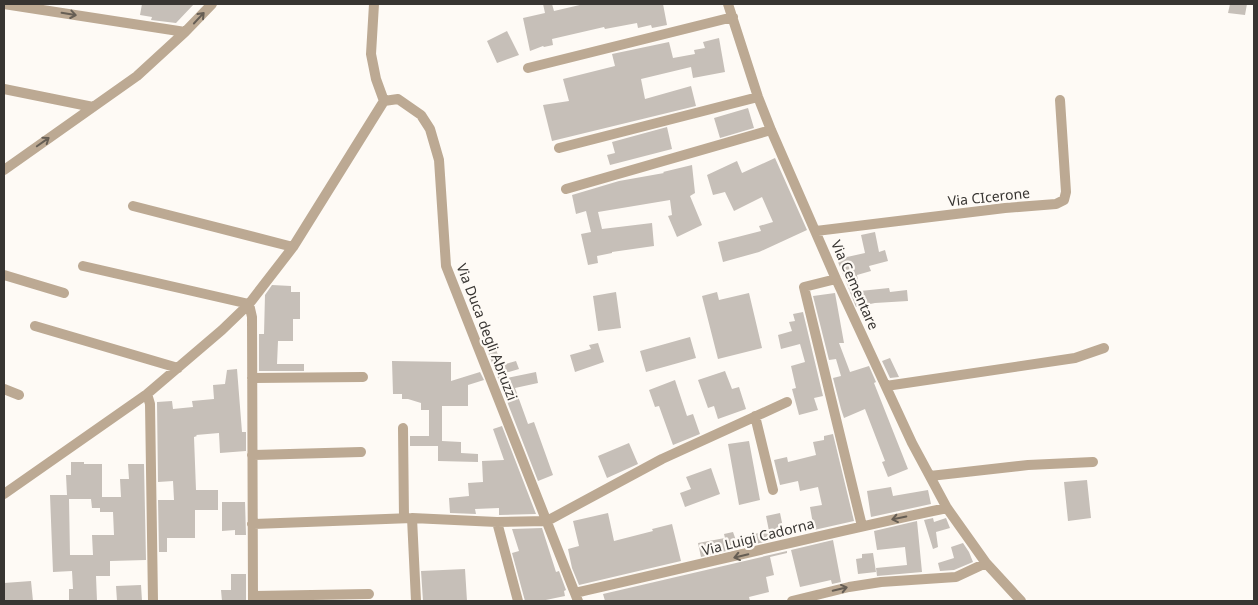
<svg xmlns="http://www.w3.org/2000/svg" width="1258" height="605" viewBox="0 0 1258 605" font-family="'Noto Sans',sans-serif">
<rect width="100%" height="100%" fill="#fefaf5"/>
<!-- building -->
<path fill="#c6bfb8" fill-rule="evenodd" d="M142 4H194L176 23 151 20 152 17 140 15Z
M543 4H552L554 11 584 4H663L667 25 652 28 651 25 638 28 637 23 605 29 604 27 552 39 553 45 544 47 543 46 530 51 523 18 545 13Z
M1230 4H1247L1245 15 1228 13Z
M507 31 519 55 497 63 487 41Z
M719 38 725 72 693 78 691 67 641 79 645 99 691 86 696 106 552 141 543 105 569 101 563 79 615 66 612 54 669 42 673 58 695 54 694 50 705 48 703 42Z
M748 108 754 128 720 138 714 118Z
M667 127 672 149 610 165 607 155 615 153 612 142Z
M775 158 807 230 759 252 723 262 718 242 761 231 759 226 773 222 762 197 734 211 725 192 713 195 707 175 737 161 742 173Z
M692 165 695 193 690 196 702 225 677 237 668 216 672 215 670 200 598 212 602 229 652 223 654 246 612 252V253L597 256 598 263 588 265 581 234 591 232 586 211 576 214 572 195 619 181 664 173 663 172Z
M875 232 879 252 885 250 888 261 869 266 871 271 857 275 860 291 889 288 890 292 907 290 908 301 875 303 856 307 836 257 846 255 847 257 865 253 861 235Z
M272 285 291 286V292H300V319H293V341H278L277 364H304V371H259V334H264L265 295Z
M616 292 621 328 598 331 593 296Z
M717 292 719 300 749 293 762 348 718 359 702 296Z
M835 293 844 343H839L850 372 869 366 876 382 874 383 908 469 888 477 882 462 885 461 865 409 844 418 841 409 833 378 841 376 836 359 829 360 813 296Z
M803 312 823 396 814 398 818 410 799 415 792 389 796 388 791 366 805 362 800 344 781 349 778 335 792 331 789 322 795 321 793 314Z
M690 337 696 358 646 372 640 351Z
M598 343 604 362 575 372 570 355 591 349 589 345Z
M495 347 502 365 516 361 519 369 505 373 507 378 536 372 538 383 515 388 528 424 534 422 553 475 538 481 487 350Z
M890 358 899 377 890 378 882 361Z
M392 361 451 362V381L480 372 484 380 468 385V406H442V441L461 442V453L478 454V462L438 461V446H410V436H429V410H421V403L408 399H402V394H393Z
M237 369 242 432H246V451L220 453 219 433 196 435 197 436 194 437 196 490H218V510H195V538H167V552H159L158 500H174L173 481 158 482 157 402 172 401 173 409 193 407 192 401 214 399 213 385 225 384 227 370Z
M725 371 732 389 739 387 746 409 718 419 714 406 708 408 698 380Z
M675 380 687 416 693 414 700 434 673 445 659 406 655 407 649 390Z
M502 426 536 514 499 515V508L475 509 476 514 450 513 449 498 469 496 468 483 483 482 482 461 504 460 493 429Z
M833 434 854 521 814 530 810 507 822 505 818 487 800 491 798 481 780 485 774 460 787 457 788 462 816 455 813 442 824 440V436Z
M749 441 760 500 739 505 728 444Z
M629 443 638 464 607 478 598 456Z
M71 462H84V464H102V497H121L120 479H129L128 464H144L146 560 110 561V576H96L97 601H69V589H73L72 571 53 572 50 495H67L66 475H71ZM69 499H91L92 508H100V512H113L114 535H92L93 555H70Z
M711 468 720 494 685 507 680 493 691 489 686 477Z
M1087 480 1091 518 1068 521 1064 482Z
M891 487 893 496 928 490 931 504 871 517 867 491Z
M222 502H245L246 535H235V530L222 531Z
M608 513 614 541 653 531 652 529 672 524 681 561 579 585 572 568 568 549 579 546 573 521Z
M780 513 785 537 701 557 698 543 725 538 724 534 733 532 738 546 745 544 744 536 769 531 766 516Z
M933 518 934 522 946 518 950 528 936 532 938 547 933 549 924 520Z
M917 521 922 572 877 576 876 568 907 565 905 547 877 550 874 531Z
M542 528 556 572 559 571 566 590 564 591 565 596 541 601H525L512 553 519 551 512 529Z
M833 540 841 582 832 584 831 580 800 587 791 550Z
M963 543 969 552 973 562 954 570 940 571 938 563 954 558 951 547Z
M787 551V553L770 557 774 575 766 577 769 592 749 597 750 601H605L603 594Z
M873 553 876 572 858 574 856 559 862 558V554Z
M465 569 467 601H423L421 571Z
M231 574H246V601H222L221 590H231Z
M31 581 33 601H4V583Z
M141 585 142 601H117L116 586Z"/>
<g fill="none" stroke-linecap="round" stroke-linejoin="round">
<!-- street -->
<path stroke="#bca993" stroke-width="10" d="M4 4 185 32
M374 4 371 54 376 79 384 101 398 99 421 115 430 129 439 160 446 266 578 601
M728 4 758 97 771 130 836 279 912 443 947 508 986 563 1021 601
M528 68 733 17
M4 89 93 107
M559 148 758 97
M4 170 137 76 185 32 212 4
M566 189 771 130
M133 206 293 247
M816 231 1005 208 1056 204 1064 200 1066 192 1060 100
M83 266 249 304 252 317 253 601
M4 275 64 293
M836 279 804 287 862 526
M35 326 178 368
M252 378 363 377
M886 386 1075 358 1104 348
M4 389 19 395
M147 394 150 404 153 601
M755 416 773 490
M403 428 404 518
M252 455 361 452
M930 476 1028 465 1093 462
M4 494 147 394 222 330 249 304 293 247 384 101
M412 518 416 601
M497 522 518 601
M252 524 412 518 497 522 547 521 662 459 787 402
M575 593C699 565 822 534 947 508
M253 596 369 594
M792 601 849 587 881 582 956 577 986 563"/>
</g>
<!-- one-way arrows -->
<defs><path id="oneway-shaft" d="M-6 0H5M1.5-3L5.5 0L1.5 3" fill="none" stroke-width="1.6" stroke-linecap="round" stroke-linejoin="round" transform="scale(1.25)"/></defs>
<g stroke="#665e54">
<use href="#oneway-shaft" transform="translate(69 14) rotate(9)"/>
<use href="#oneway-shaft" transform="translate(199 18) rotate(-47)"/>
<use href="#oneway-shaft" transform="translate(43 142) rotate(-35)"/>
<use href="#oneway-shaft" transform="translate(899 518) rotate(168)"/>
<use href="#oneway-shaft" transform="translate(741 556) rotate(167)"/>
<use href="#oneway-shaft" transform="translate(840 589) rotate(-13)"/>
</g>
<g text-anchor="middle" stroke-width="4.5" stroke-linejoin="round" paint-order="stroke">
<!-- street labels -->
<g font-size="14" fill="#383532" stroke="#fefaf5">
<text transform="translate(989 197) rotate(-6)" y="5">Via CIcerone</text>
<text transform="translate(855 285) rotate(66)" y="5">Via Cementare</text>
<text transform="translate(487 332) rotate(69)" y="5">Via Duca degli Abruzzi</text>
<text transform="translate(758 537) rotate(-14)" y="5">Via Luigi Cadorna</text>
</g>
</g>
<!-- border -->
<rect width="1258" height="605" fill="none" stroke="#383532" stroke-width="10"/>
</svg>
